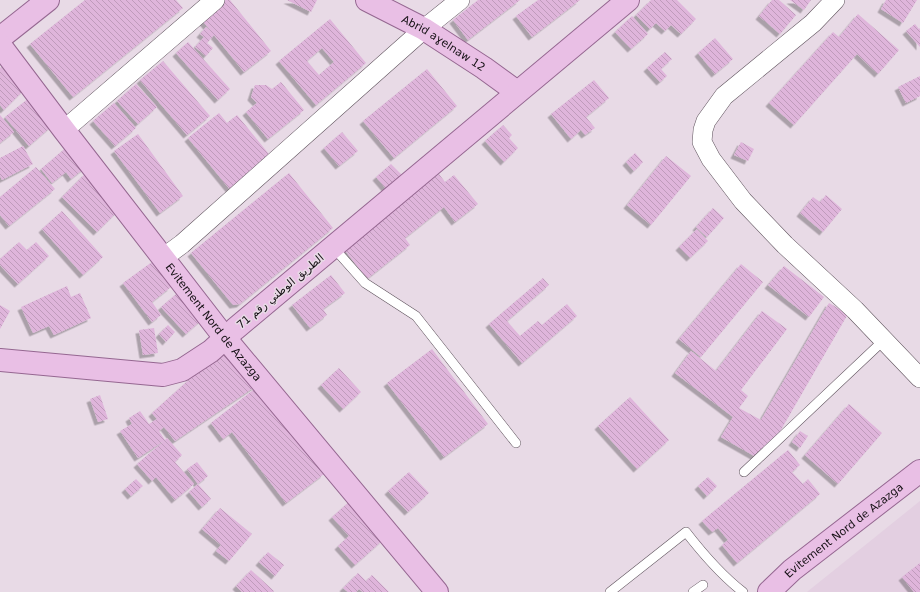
<svg xmlns="http://www.w3.org/2000/svg" width="920" height="592" viewBox="0 0 920 592" font-family="'DejaVu Sans','Noto Naskh Arabic',sans-serif">
<defs>
<pattern id="building-back-hatch" width="6" height="6" patternUnits="userSpaceOnUse"><rect width="6" height="6" fill="#dfb5db"/><path d="M-1 5l2 2M0 0l6 6M5-1l2 2" fill="none" stroke="#bf9bbb"/></pattern>
<filter id="shadow"><feDropShadow dx="-3.5" dy="3.5" stdDeviation="0" flood-color="#0004"/></filter>
</defs>
<rect width="100%" height="100%" fill="#e8dae6"/>
<!-- built -->
<path fill="#e3cfe1" d="M920 501V592H807Z"/>
<!-- building -->
<path fill="url(#building-back-hatch)" fill-rule="evenodd" filter="url(#shadow)" d="M85 0H176L183 8 73 97 30 44Z
M224 0H230L271 51 244 72 214 35 207 43 213 48 206 56 195 47 204 37 200 34 206 27 211 31 200 18Z
M287 0H317L311 12Z
M478 0H520L468 40 453 20Z
M538 0H580L532 37 516 16Z
M651 0H677L696 19 681 34 671 25 665 31 656 23 650 29 636 15Z
M772 0H779L796 15 780 34 759 16Z
M790 0H811L804 10Z
M886 0H917L903 23 881 9Z
M858 14 899 50 878 74 857 54 794 125 769 103 833 32 839 37Z
M632 16 648 34 631 49 615 32Z
M330 19 366 63 316 105 279 61ZM322 48 334 62 319 75 307 61Z
M915 24 919 29 920 28V47L906 31Z
M715 38 733 59 715 74 698 53Z
M188 42 230 89 218 100 176 53Z
M665 52 672 59 661 69 667 76 660 82 647 68Z
M163 61 210 116 187 135 140 80Z
M1 67 24 90 4 110 0 105V68Z
M427 69 457 106 394 158 363 121Z
M920 76V96L906 103 898 87Z
M594 80 609 98 586 117 595 128 585 135 581 130 571 139 551 114Z
M281 82 304 110 268 139 246 112 257 103 251 97 255 85H266L272 89Z
M136 84 157 107 138 124 117 101Z
M29 98 52 126 29 146 5 117Z
M114 103 136 128 115 146 93 121Z
M219 113 227 123 237 115 273 159 232 192 188 138Z
M0 115 14 132 0 143Z
M503 125 512 135 509 138 518 148 504 162 485 141Z
M342 132 358 151 339 166 324 148Z
M138 134 183 196 160 213 114 151Z
M741 142 754 149 748 161 734 155Z
M23 146 33 164 2 180 0 176V158Z
M68 146 86 167 71 179 66 172 52 183 41 169Z
M635 153 643 162 634 171 626 162Z
M666 156 691 176 651 225 627 205Z
M391 164 404 177 388 191 376 177Z
M36 167 55 189 9 226 0 215V197Z
M86 173 121 208 97 232 62 197Z
M289 173 333 228 240 304 233 305 191 253Z
M439 174 445 182 454 175 478 204 455 222 444 207 405 238 410 245 367 279 344 249Z
M826 195 842 209 823 232 800 213 813 197 820 202Z
M713 208 724 218 707 237 696 227Z
M62 211 103 257 83 275 42 229Z
M697 229 708 241 690 258 679 247Z
M19 242 27 250 36 242 49 256 18 284 0 265V259Z
M152 262 171 287 152 302 161 315 152 322 123 283Z
M741 264 763 282 701 357 679 339Z
M784 266 824 297 809 317 768 285Z
M331 275 345 293 323 309 327 315 310 328 292 305Z
M543 278 549 285 507 321 520 336 538 321 542 325 567 304 577 316 522 363 489 324Z
M67 286 71 297 80 293 91 318 54 335 49 326 33 333 21 307Z
M182 289 207 315 186 334 161 307Z
M829 303 848 314 763 461 721 437 733 417 675 373 691 351 716 371 762 311 787 329 741 390 748 396 739 408 761 420Z
M0 305 10 311 0 329Z
M168 325 175 332 166 342 159 334Z
M154 328 158 353 143 355 139 330Z
M223 349 256 386 175 441 164 427 159 431 165 440 167 438 182 455 175 462 194 484 175 500 156 477 152 481 137 464 164 441 138 458 120 431 132 424 129 418 140 411 149 424 157 419 152 413Z
M432 349 488 424 444 457 387 383Z
M339 368 361 392 343 409 321 385Z
M257 387 324 474 286 503 232 432 223 439 211 423Z
M100 395 108 419 98 422 90 399Z
M630 397 669 440 637 469 598 426Z
M849 404 882 433 838 484 805 455Z
M800 431 808 436 800 448 792 442Z
M788 450 800 465 792 472 803 484 808 479 820 494 737 563 722 545 728 540 718 528 712 532 702 521Z
M197 462 208 476 198 484 187 469Z
M409 472 429 493 408 512 388 491Z
M708 477 717 486 707 496 698 486Z
M136 479 143 486 131 496 125 489Z
M198 484 211 499 202 507 189 492Z
M350 501 383 540 355 565 338 546 349 536 332 517Z
M220 508 252 534 229 561 216 551 221 545 202 529Z
M268 552 284 565 275 576 259 562Z
M920 563V592H914L902 577Z
M251 570 274 591 273 592H242L236 586Z
M358 573 366 581 372 575 389 592H363L359 589 356 592H348L343 588Z"/>
<g fill="none" stroke-linecap="round" stroke-linejoin="round">
<!-- lane casing -->
<g stroke="#5e525c" stroke-width="10">
<path id="lane" d="M333 247 365 283 416 316 516 443
M744 472 884 340
M610 592 686 532C703 554 721 575 743 592
M693 592 703 585"/>
</g>
<!-- street casing -->
<g stroke="#5e525c" stroke-width="20">
<path id="street" d="M835 0 813 23 724 96 706 121 703 130 702 142 711 159 743 201 785 245 855 310 920 378
M64 130 215 0
M163 258 182 244 424 29 460 0"/>
</g>
<!-- primary casing -->
<g stroke="#956791" stroke-width="24">
<g id="primary">
<path id="s1" d="M367 0 424 29 484 68 517 92"/>
<path d="M0 38 48 0"/>
<path id="s2" d="M0 45 64 130 225 338 437 592"/>
<path d="M0 360 163 375 182 370 211 351 235 329 628 0"/>
<path id="s3" d="M769 592 792 570 920 471"/>
</g>
</g>
<!-- lane -->
<use href="#lane" stroke="#fff" stroke-width="9"/>
<!-- street -->
<use href="#street" stroke="#fff" stroke-width="19"/>
<!-- primary -->
<use href="#primary" stroke="#e9bfe5" stroke-width="22"/>
</g>
<g text-anchor="middle" stroke-width="3" stroke-linejoin="round" paint-order="stroke">
<!-- street labels -->
<g font-size="11" fill="#161115" stroke="#e8dae6">
<text dy="4" stroke="none"><textPath href="#s1" startOffset="88">Abrid aɣelnaw 12</textPath></text>
<text transform="translate(280 291) rotate(-40)" y="4">الطريق الوطني رقم 71</text>
<text dy="4" stroke="none"><textPath href="#s2" startOffset="350">Evitement Nord de Azazga</textPath></text>
<text dy="4" stroke="none"><textPath href="#s3" startOffset="97">Evitement Nord de Azazga</textPath></text>
</g>
</g>
</svg>
